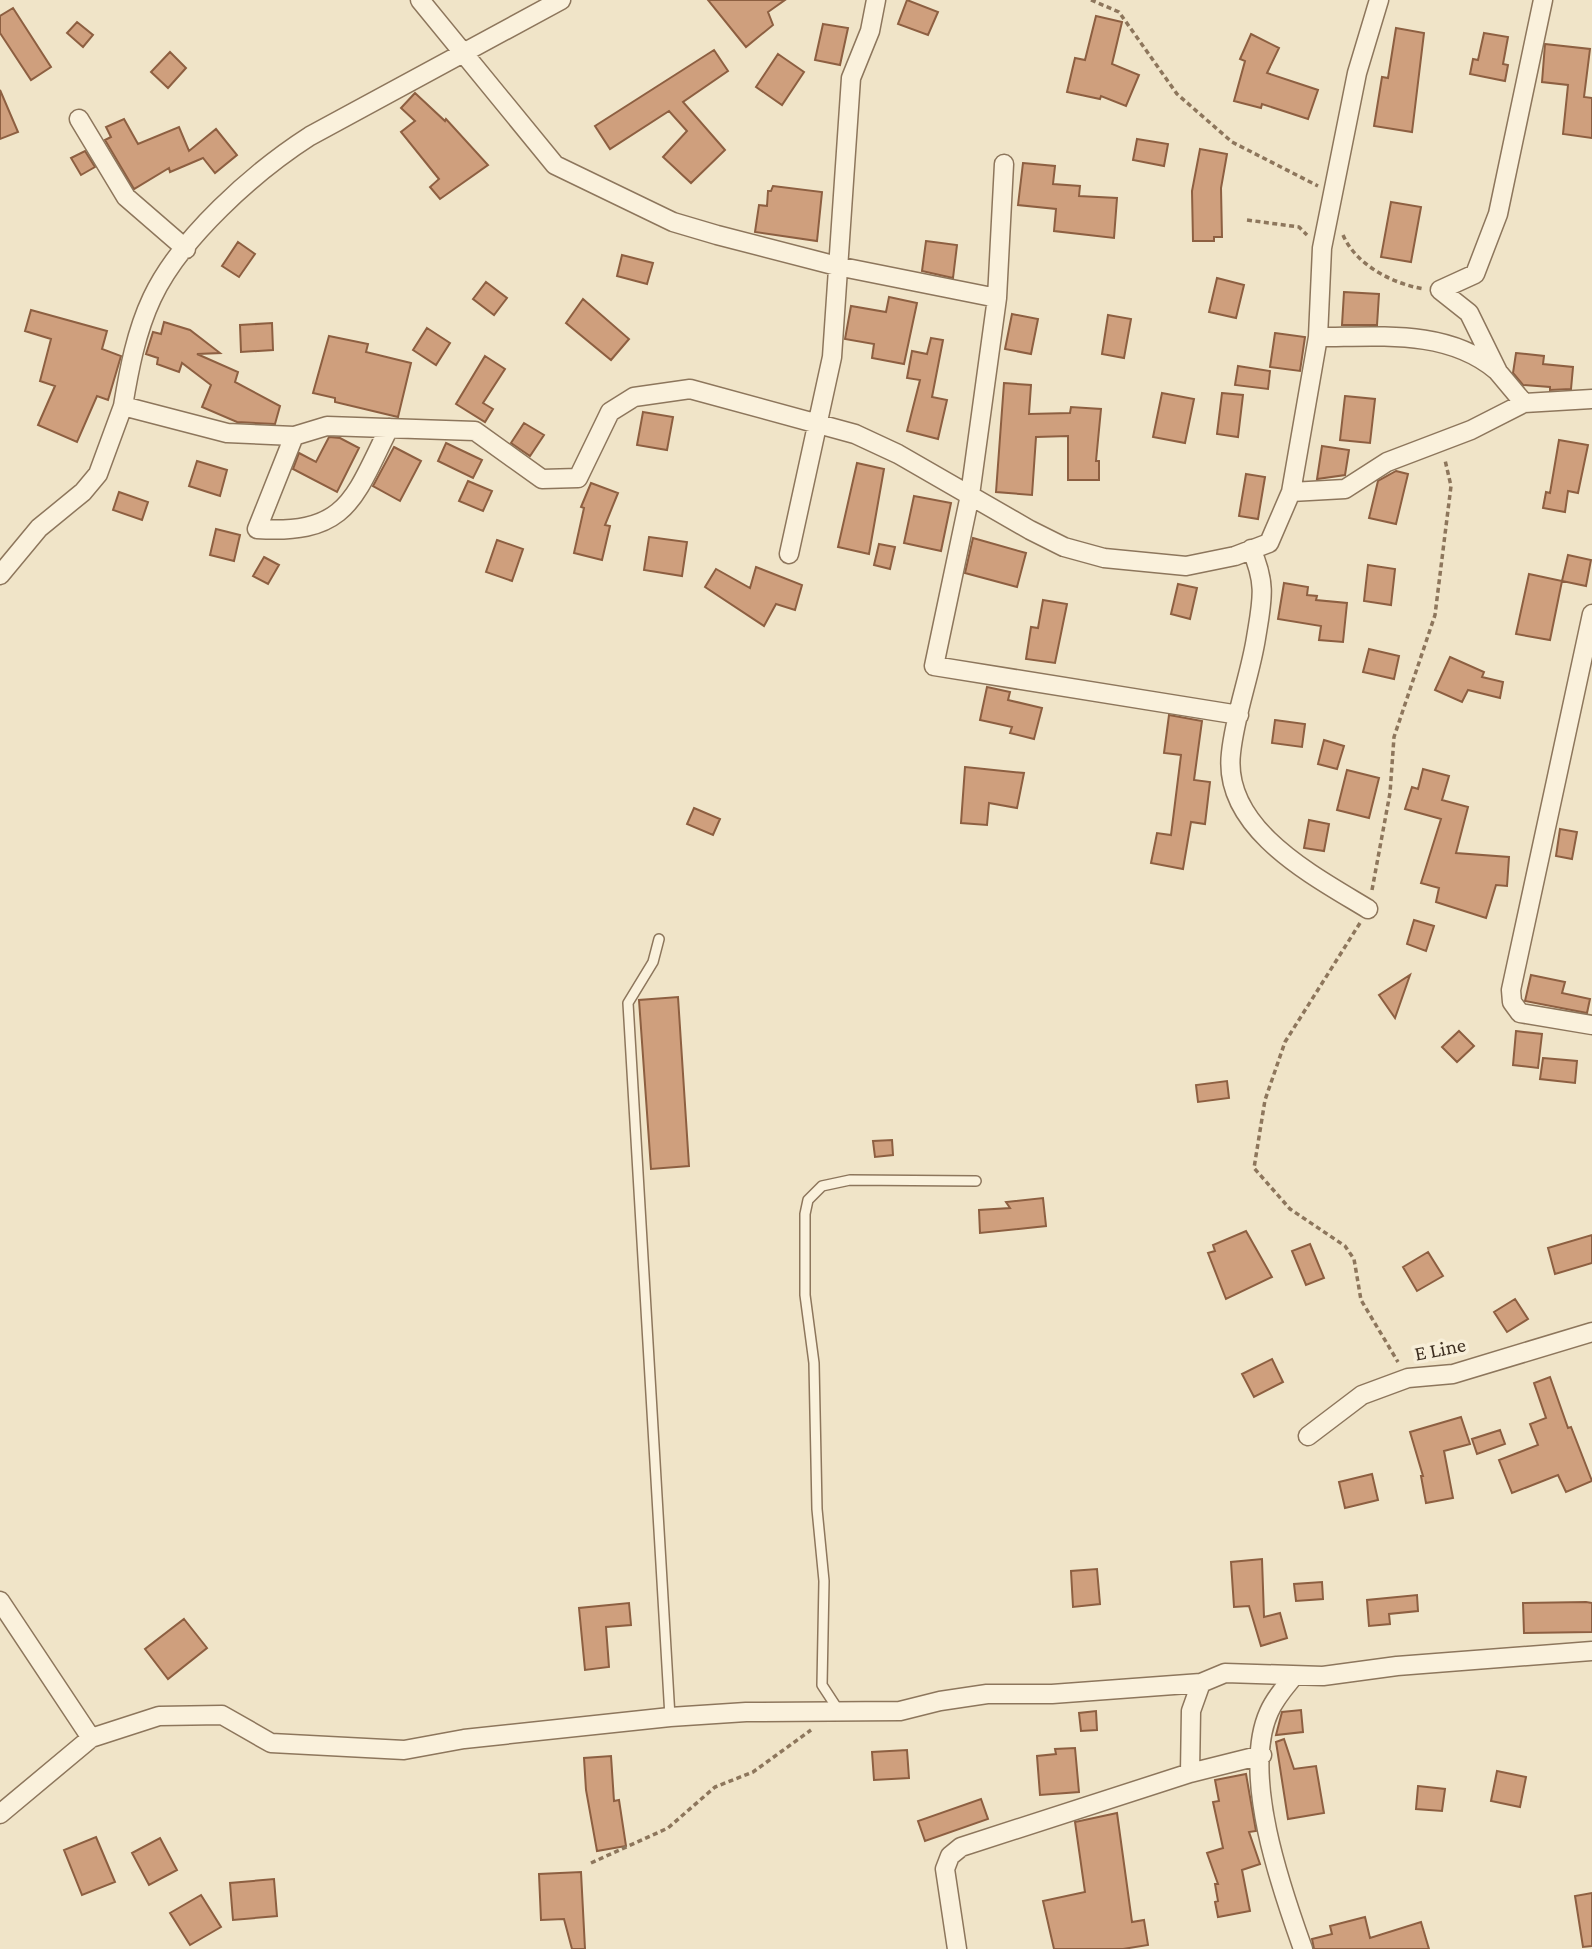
<svg xmlns="http://www.w3.org/2000/svg" width="1592" height="1949" viewBox="0 0 1592 1949" font-family="'Crimson Pro',serif">
<rect width="100%" height="100%" fill="#f0e4c8"/>
<!-- building -->
<path fill="#cf9f7d" stroke="#8d5f41" stroke-width="2" d="M708 0H785L768 12 773 25 746 47Z
M907 0 938 12 928 35 898 24Z
M13 8 51 67 31 80 0 33V16Z
M1096 16 1122 22 1112 64 1139 75 1126 106 1101 96 1100 99 1067 92 1075 58 1085 60Z
M77 22 93 35 83 47 67 33Z
M823 24 848 28 840 65 815 60Z
M1396 28 1424 33 1412 132 1374 126 1382 77 1388 78Z
M1484 33 1508 37 1503 64 1508 65 1505 81 1470 74 1473 59 1478 60Z
M1251 34 1279 48 1267 73 1318 90 1308 119 1262 104 1261 108 1234 101 1245 61 1240 59Z
M1545 44 1590 49 1584 97 1592 98V138L1563 134 1568 85 1542 82Z
M714 50 728 71 683 102 725 150 691 183 663 157 687 131 669 111 610 149 595 126Z
M170 52 186 68 168 88 151 72Z
M778 54 804 72 782 105 756 87Z
M0 90 18 132 0 139Z
M415 93 445 121 446 119 488 165 440 199 430 187 439 179 401 132 415 121 401 108Z
M124 119 138 144 179 127 189 151 216 129 237 155 215 173 203 158 170 172 169 168 134 189 105 140 111 137 106 127Z
M1137 139 1168 144 1164 166 1133 160Z
M1200 149 1227 154 1221 188 1222 237H1214V241H1193L1192 191Z
M85 151 95 167 81 175 71 158Z
M1023 163 1055 166 1053 184 1080 186 1079 196 1117 198 1114 238 1054 231 1056 209 1018 205Z
M773 186 822 192 817 241 755 232 759 205 767 206 768 191H771Z
M1391 202 1421 207 1411 262 1381 257Z
M926 241 957 245 953 278 922 271Z
M238 242 255 254 239 277 222 266Z
M622 255 653 263 647 284 617 276Z
M1217 278 1244 285 1236 318 1209 312Z
M486 282 507 298 494 315 473 299Z
M1344 292 1379 294 1377 325H1342Z
M889 297 917 303 904 364 872 358 874 344 845 339 851 306 886 312Z
M583 299 629 339 611 360 566 323Z
M31 310 107 331 102 349 121 356 108 400 97 396 77 442 38 425 55 386 40 381 51 339 25 331Z
M1012 314 1038 319 1031 354 1005 349Z
M1108 315 1131 319 1124 358 1102 354Z
M164 322 190 330 220 353 197 354 238 372 235 382 280 406 275 424 237 422 202 407 211 385 182 363 179 372 157 364 158 358 146 354 153 332 161 334Z
M272 323 273 350 241 352 240 325Z
M427 328 450 343 436 365 413 350Z
M1275 333 1305 337 1300 371 1270 367Z
M329 336 368 344 366 352 411 363 398 417 335 402V398L313 393Z
M931 338 943 340 932 397 947 400 938 439 907 431 920 380 907 378 912 351 927 354Z
M1516 353 1544 356 1543 364 1573 367 1571 389 1550 390V387L1523 385 1513 373Z
M485 356 505 369 483 403 493 409 485 422 456 404Z
M1238 366 1270 371 1268 389 1235 385Z
M1004 383 1031 385 1029 414 1070 413 1071 407 1101 409 1096 461H1099V480H1068V436L1036 437 1032 495 996 492Z
M1162 393 1194 399 1185 443 1153 437Z
M1222 393 1243 395 1238 437 1217 434Z
M1345 396 1375 399 1370 443 1340 440Z
M643 412 673 417 667 450 637 445Z
M524 423 544 435 530 456 511 443Z
M329 437 340 438 359 448 337 492 293 469 299 453 316 462Z
M1559 440 1588 445 1578 493 1568 491 1565 512 1543 508 1546 492 1550 493Z
M446 443 482 460 473 478 438 461Z
M1322 446 1349 450 1345 475 1317 479Z
M394 447 421 461 400 501 373 486Z
M197 461 227 470 220 496 189 486Z
M857 463 884 469 869 554 838 547Z
M1396 471 1408 474 1396 524 1369 518 1378 481Z
M1246 474 1265 477 1258 519 1239 516Z
M468 481 492 491 483 511 459 501Z
M591 483 618 493 605 525 610 526 602 560 574 553 584 508 581 507Z
M119 492 148 502 142 520 113 510Z
M914 496 951 503 941 551 904 543Z
M216 529 240 535 234 561 210 555Z
M649 537 687 542 682 576 644 570Z
M973 538 1026 553 1017 587 965 573Z
M497 540 523 549 512 581 486 572Z
M879 544 895 547 890 569 874 565Z
M1568 555 1591 560 1586 586 1562 581Z
M264 557 279 565 268 584 253 576Z
M1368 565 1395 569 1391 605 1364 601Z
M756 567 802 585 795 610 776 604 764 626 705 587 716 569 750 588Z
M1529 574 1562 581 1550 640 1516 634Z
M1284 583 1308 587 1307 595 1317 596 1316 600 1347 603 1343 642 1319 640 1321 626 1278 619Z
M1178 584 1197 588 1190 619 1171 614Z
M1043 600 1067 604 1055 663 1026 659 1031 627 1038 628Z
M1369 649 1399 656 1394 679 1363 672Z
M1450 657 1484 672 1482 677 1503 682 1500 698 1468 690 1462 702 1435 690Z
M987 687 1010 692 1008 700 1042 708 1034 739 1010 733 1012 727 980 720Z
M1169 715 1202 721 1194 780 1210 782 1205 824 1191 822 1183 869 1151 863 1157 833 1171 835 1181 755 1164 753Z
M1275 720 1305 724 1302 747 1272 743Z
M1324 740 1344 746 1337 769 1318 764Z
M965 767 1024 773 1017 808 989 803 987 825 961 823Z
M1423 769 1449 776 1442 800 1468 807 1456 853 1509 857 1507 886 1496 885 1486 918 1436 902 1439 888 1421 883 1441 819 1405 809 1412 787 1418 789Z
M1347 770 1379 778 1369 818 1337 810Z
M694 808 720 819 713 835 687 824Z
M1309 820 1329 824 1324 851 1304 848Z
M1560 829 1577 832 1572 859 1556 856Z
M1414 920 1434 926 1426 951 1407 944Z
M1410 975 1395 1018 1379 995Z
M1531 975 1565 982 1562 993 1590 999 1587 1013 1525 1001Z
M678 997 689 1166 651 1169 639 1000Z
M1459 1031 1474 1046 1457 1062 1442 1047Z
M1516 1031 1542 1034 1538 1068 1513 1065Z
M1543 1058 1577 1061 1575 1083 1540 1079Z
M1227 1081 1229 1098 1198 1102 1196 1085Z
M892 1140 893 1155 875 1157 873 1141Z
M1043 1198 1046 1226 980 1233 979 1210 1010 1208 1006 1202Z
M1246 1231 1272 1277 1226 1299 1208 1253 1215 1251 1213 1245Z
M1592 1235V1263L1555 1274 1548 1248Z
M1310 1244 1324 1278 1306 1285 1292 1251Z
M1428 1252 1443 1276 1417 1291 1403 1267Z
M1515 1299 1528 1319 1507 1332 1494 1312Z
M1272 1359 1283 1382 1254 1397 1242 1374Z
M1550 1377 1568 1428 1571 1427 1592 1481 1566 1492 1558 1475 1512 1493 1499 1460 1538 1445 1530 1424 1546 1418 1534 1383Z
M1461 1417 1470 1444 1444 1451 1453 1498 1426 1503 1421 1476H1423L1410 1432Z
M1500 1430 1505 1444 1477 1454 1472 1439Z
M1372 1474 1378 1500 1345 1508 1339 1482Z
M1262 1559 1264 1617 1280 1613 1287 1638 1261 1646 1249 1606 1234 1607 1231 1562Z
M1097 1569 1100 1604 1073 1607 1071 1571Z
M1322 1582 1323 1599 1296 1601 1294 1584Z
M1417 1595 1418 1611 1389 1614 1390 1624 1369 1626 1367 1600Z
M1586 1602 1592 1603V1632L1524 1633 1523 1603Z
M629 1603 631 1625 606 1627 609 1667 585 1670 579 1608Z
M184 1619 207 1648 168 1679 145 1649Z
M1301 1710 1303 1732 1276 1735 1282 1712Z
M1096 1711 1097 1730 1081 1731 1079 1713Z
M1284 1739 1294 1769 1316 1766 1324 1813 1288 1819 1276 1742Z
M1075 1748 1079 1792 1040 1795 1037 1756 1056 1754 1055 1749Z
M907 1750 909 1778 874 1780 872 1752Z
M611 1756 614 1801 619 1800 626 1846 597 1851 586 1790 584 1758Z
M1497 1771 1526 1777 1520 1807 1491 1801Z
M1246 1774 1256 1831 1249 1832 1260 1864 1242 1870 1250 1911 1218 1917 1215 1902 1218 1901 1215 1884H1218L1207 1853 1223 1848 1213 1802 1219 1801 1215 1780Z
M1418 1786 1445 1789 1442 1811 1416 1809Z
M981 1799 988 1819 925 1841 918 1821Z
M1117 1813 1132 1922 1144 1920 1148 1945 1123 1949H1054L1043 1901 1085 1892 1075 1822Z
M96 1837 115 1882 82 1895 64 1850Z
M160 1838 177 1870 149 1885 132 1853Z
M581 1872 585 1949H572L564 1919 541 1920 539 1874Z
M274 1879 277 1916 233 1920 230 1883Z
M1592 1893V1946L1583 1947 1575 1896Z
M201 1895 221 1927 190 1945 170 1913Z
M1365 1917 1370 1938 1421 1922 1429 1949H1314L1312 1939 1332 1934 1330 1926Z"/>
<g fill="none" stroke-linecap="round" stroke-linejoin="round">
<!-- service casing -->
<g stroke="#8d765c" stroke-width="12">
<path id="service" d="M659 939 653 962 628 1003 670 1717
M839 1711 822 1685 824 1581 817 1509 814 1363 805 1295V1214L808 1200 822 1186 850 1180 976 1181"/>
</g>
<!-- minor casing -->
<g stroke="#8d765c" stroke-width="21">
<path id="minor" d="M420 0 555 165 673 222 717 235 837 266 997 298
M561 0 310 136C254 172 180 238 152 298 136 332 129 370 123 406L227 433 294 436 327 426 475 431 542 479 578 478 610 412 634 397 690 389 855 434 898 454 1030 530 1064 547 1104 558 1186 566 1235 556 1269 543 1291 492 1345 489 1387 462 1471 430 1524 403 1592 399
M79 119 126 197 186 249
M1004 164 997 298 970 495 934 666 1239 715
M1318 337C1379 337 1447 329 1496 370
M1524 403 1498 372 1469 313 1440 290 1475 274 1498 214 1543 0
M294 436 257 529C348 535 354 498 389 428
M1291 492 1318 337 1322 248 1357 73 1379 0
M1251 549C1267 584 1262 601 1256 638 1250 676 1235 714 1231 753 1222 829 1314 876 1368 909
M789 554 832 357 851 78 870 31 876 0
M0 575 39 528 83 492 98 474 123 406
M1592 614 1511 990 1512 1002 1520 1013 1592 1025
M1308 1436 1362 1395 1408 1378 1453 1374 1592 1332
M0 1601 91 1738 159 1716 222 1715 271 1743 404 1750 464 1739 670 1717 746 1712 900 1711 940 1701 987 1694H1052L1201 1683 1225 1673 1323 1676 1397 1666 1592 1651
M1294 1676C1285 1687 1275 1698 1269 1712 1241 1774 1281 1888 1303 1949
M1190 1773 1191 1711 1201 1683
M0 1814 91 1738
M957 1949 945 1869 950 1856 961 1847 1190 1773 1262 1755"/>
</g>
<!-- path -->
<path stroke="#8d765c" stroke-width="3.5" stroke-dasharray="5 3.5" stroke-linecap="butt" d="M1091 0 1119 12 1177 94 1232 142 1318 186
M1247 220 1299 227 1307 235
M1343 235C1356 265 1393 284 1424 289
M1372 890 1390 793 1394 737 1435 615 1451 486 1445 460
M1360 923 1285 1042 1265 1100 1254 1168 1290 1209 1345 1246 1354 1259 1361 1300 1398 1362
M591 1863 668 1828 715 1787 753 1772 811 1730"/>
<!-- service -->
<use href="#service" stroke="#faf1dc" stroke-width="9"/>
<!-- minor -->
<use href="#minor" stroke="#faf1dc" stroke-width="18"/>
</g>
<g text-anchor="middle" stroke-width="7" stroke-linejoin="round" paint-order="stroke">
<!-- street labels -->
<g font-size="21" fill="#3d2e20" stroke="#f7eed8">
<text transform="translate(1440 1349) rotate(-11)" y="7">E Line</text>
</g>
</g>
</svg>
